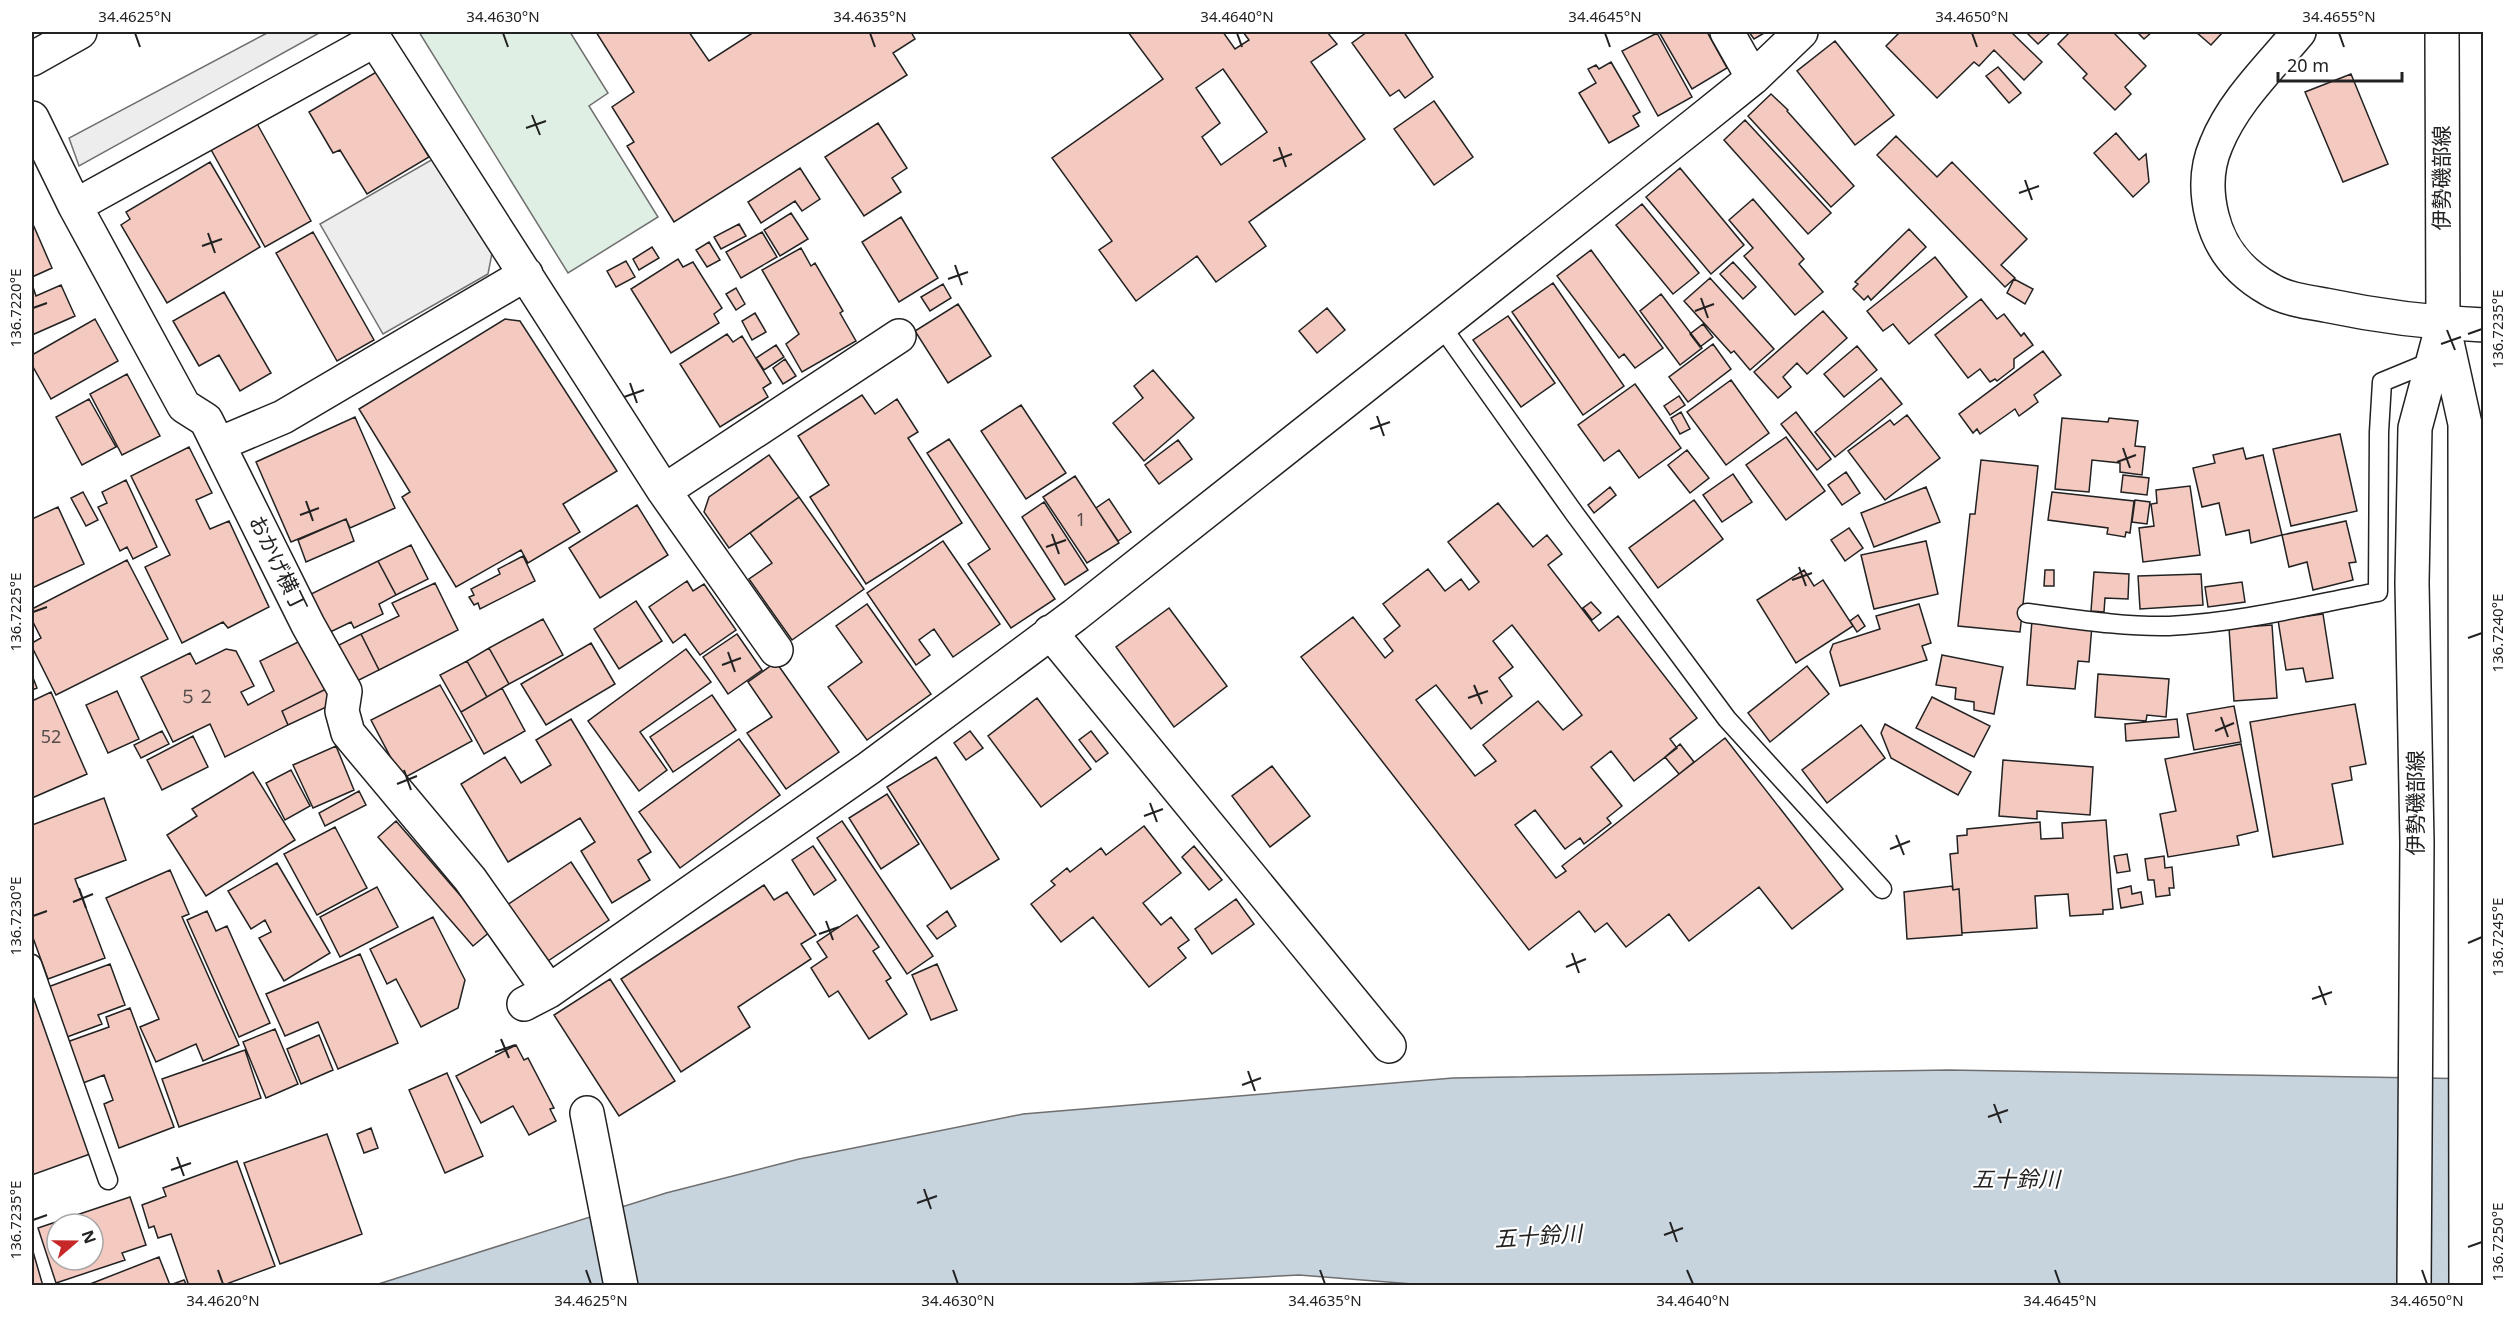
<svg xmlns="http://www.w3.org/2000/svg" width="2515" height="1317" viewBox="0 0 2515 1317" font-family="'Noto Sans','Noto Sans JP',sans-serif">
<rect width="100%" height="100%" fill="#fff"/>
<!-- green -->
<path fill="#e0efe3" stroke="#6f6f6f" stroke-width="1.5" d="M419 32H570L608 93 589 106 658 217 568 273Z"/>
<!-- parking -->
<path fill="#ededed" stroke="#6f6f6f" stroke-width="1.5" d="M269 32H321L79 166 69 138Z
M440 155 493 248 488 274 383 334 320 224Z"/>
<!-- water -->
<path fill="#c7d3dd" stroke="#6f6f6f" stroke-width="1.5" d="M1949 1070 2483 1079V1285L1438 1286 1299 1275 1088 1286H372L666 1193 799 1159 1023 1114 1453 1078Z"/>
<!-- building -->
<path fill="#f3c9c0" stroke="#222" stroke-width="1.5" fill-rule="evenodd" d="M596 32H689L709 61 754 32H911L915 39 893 53 907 75 674 222 627 146 634 142 612 107 634 92Z
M1128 32H1223L1235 49 1249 40 1243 32H1327L1337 44 1311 62 1365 139 1249 222 1266 246 1216 282 1197 256 1136 301 1099 250 1112 241 1052 158 1163 79ZM1223 69 1267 132 1221 165 1202 137 1220 123 1196 88Z
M1367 32H1404L1433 77 1405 98 1399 90 1390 96 1352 43Z
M1659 32H1707L1727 68 1692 89Z
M1749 32H1766L1754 39Z
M1900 32H2011L2042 62 2024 80 1994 50 1979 66 1974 62 1937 98 1886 46Z
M2026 32H2051L2038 44Z
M2070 32H2116L2114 33 2146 66 2125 87 2131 94 2115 110 2083 78 2087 74 2058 44Z
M2137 32H2152L2144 39Z
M2196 32H2223L2211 45Z
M1657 33 1692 97 1658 116 1622 51Z
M1835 41 1894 115 1855 145 1797 71Z
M1611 62 1640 112 1633 116 1639 126 1609 143 1579 93 1596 83 1588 69 1596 65 1599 69Z
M1998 67 2021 93 2009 103 1986 76Z
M378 71 429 157 367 194 340 150 333 153 309 112Z
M2351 74 2388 164 2343 182 2305 92Z
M1771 94 1788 110 1787 111 1854 186 1831 207 1748 116Z
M1434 101 1473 157 1434 185 1394 129Z
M255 120 311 221 265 247 209 146Z
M1745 120 1831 213 1808 234 1724 140Z
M878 123 907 168 892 178 901 192 864 216 825 157Z
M2116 133 2139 160 2146 154 2149 182 2133 197 2094 153Z
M1896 136 1937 177 1952 162 2027 239 2001 265 2015 278 2005 287 1877 155Z
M210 162 260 247 167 303 121 225 130 219 126 212Z
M800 168 820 199 802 211 795 201 761 223 748 202Z
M1680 168 1744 245 1711 274 1646 197Z
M1753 199 1804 259 1799 264 1823 292 1795 315 1744 256 1753 248 1729 220Z
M1642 204 1699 273 1673 294 1616 225Z
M791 213 808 239 780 256 764 230Z
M901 217 938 278 899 302 862 242Z
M32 222 52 268 32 277Z
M739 224 746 236 721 249 714 237Z
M1909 229 1926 247 1871 300 1868 296 1864 300 1853 289 1858 284 1855 282Z
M313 232 374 340 337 361 276 253Z
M762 232 777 257 741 278 726 252Z
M709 242 720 260 707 267 696 250Z
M652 247 659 258 639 270 633 259Z
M801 248 811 266 815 263 843 311 840 313 856 341 802 372 786 344 799 334 762 270Z
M1591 250 1663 348 1635 368 1624 354 1619 358 1557 276Z
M1935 257 1967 297 1909 344 1893 324 1883 331 1867 311Z
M678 259 683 267 693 262 722 308 714 314 719 323 671 353 631 289Z
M626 261 635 277 616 287 607 271Z
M1733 262 1756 287 1743 299 1720 274Z
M1710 278 1774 349 1750 370 1734 351 1731 353 1684 301Z
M2014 279 2033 289 2025 304 2007 293Z
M1553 283 1624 386 1583 415 1512 312Z
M32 284 36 296 61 285 75 316 32 335Z
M943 284 951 298 930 311 921 297Z
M736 288 745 304 736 310 726 294Z
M224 292 271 373 240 391 219 355 199 366 173 321Z
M1661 294 1702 348 1680 365 1640 311Z
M1981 299 1997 319 2004 314 2021 336 2024 333 2033 345 2014 359V368L1997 381 1995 379 1990 382 1980 369 1968 378 1935 335Z
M958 304 991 356 948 383 915 331Z
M1327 308 1345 330 1317 353 1299 331Z
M1823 311 1847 338 1807 374 1797 363 1783 377 1791 387 1778 398 1754 372Z
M755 313 766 332 752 340 742 321Z
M1508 316 1555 383 1521 407 1473 340Z
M95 319 118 361 51 399 32 365V355Z
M505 319 520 321 617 471 563 504 580 532 528 563 521 550 456 587 402 497 410 492 359 409Z
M1703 324 1713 337 1700 347 1690 334Z
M727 334 733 342 742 336 771 383 763 388 768 397 720 427 680 364Z
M1713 344 1731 369 1688 402 1669 377Z
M776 345 784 357 764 370 756 358Z
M1857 346 1877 370 1844 397 1824 374Z
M2043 351 2061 375 2034 395 2038 402 2019 416 2015 409 1980 434 1977 429 1973 433 1959 414Z
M785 359 796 376 783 384 773 368Z
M1153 370 1194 418 1144 461 1113 423 1143 398 1134 386Z
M127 374 160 436 122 455 90 394Z
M1881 378 1902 404 1835 457 1815 432Z
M1731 380 1769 433 1726 465 1687 412Z
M1635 384 1681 448 1639 478 1619 450 1604 461 1578 425Z
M862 395 875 414 897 399 918 432 908 438 962 523 866 584 810 497 829 485 798 436Z
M1679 396 1685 405 1670 415 1664 406Z
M89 399 116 447 82 465 56 417Z
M1021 405 1066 473 1026 499 981 431Z
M1681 412 1690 429 1680 434 1671 418Z
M1796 412 1831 459 1817 470 1781 424Z
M1907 415 1940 458 1885 500 1848 451 1890 420 1894 425Z
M355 417 395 508 350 528 346 519 291 542 256 462Z
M2062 418 2108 422 2109 418 2138 421 2135 446 2145 447 2142 475 2120 472V463L2092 460 2089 492 2055 489Z
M2340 434 2357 511 2291 526 2273 449Z
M1786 437 1825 491 1786 520 1746 465Z
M949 439 1055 599 1011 628 968 564 990 549 927 453Z
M1178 440 1192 459 1159 484 1145 465Z
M189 447 212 493 196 500 210 529 229 521 269 607 228 628 223 622 182 643 145 567 170 555 131 476Z
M2243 448 2246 459 2263 455 2282 535 2251 543 2249 530 2226 535 2219 503 2202 507 2193 468 2215 463 2213 455Z
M1687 450 1709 478 1690 493 1668 465Z
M769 455 799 497 729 548 704 512 709 497Z
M1981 460 2038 466 2020 632 1958 626 1970 514H1975Z
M1846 472 1860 493 1842 505 1828 485Z
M1733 474 1752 502 1722 522 1703 495Z
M2123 475 2149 478 2147 495 2121 492Z
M1075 476 1119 543 1087 563 1043 497Z
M126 480 157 547 133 559 127 547 120 551 98 507 107 503 102 492Z
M2190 486 2200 555 2143 562 2139 528 2154 526 2151 504 2157 503 2156 490Z
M1610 487 1616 495 1594 513 1588 505Z
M1926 487 1940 522 1874 547 1861 513Z
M83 492 98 520 86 526 71 498Z
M2052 492 2134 501 2130 533 2126 532 2125 537 2107 534 2108 528 2048 520Z
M799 497 864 589 792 640 749 579 772 563 750 533Z
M1109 499 1131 532 1118 541 1096 508Z
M1694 500 1723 539 1658 588 1629 548Z
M2135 500 2150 502 2147 524 2132 522Z
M1044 502 1088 570 1065 585 1022 517Z
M1498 503 1533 547 1547 535 1562 554 1548 565 1599 631 1618 616 1697 718 1670 739 1677 748 1634 781 1611 751 1591 767 1622 806 1607 818 1611 823 1584 844 1580 838 1565 849 1535 810 1515 825 1556 878 1566 871 1562 866 1725 738 1843 889 1792 929 1759 887 1689 941 1669 914 1626 947 1607 923 1595 932 1579 911 1529 950 1301 657 1353 617 1385 658 1393 651 1384 639 1400 626 1383 604 1428 569 1445 591 1461 579 1469 590 1479 582 1448 542ZM1512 625 1582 715 1563 730 1538 701 1483 745 1496 761 1475 776 1416 700 1436 685 1471 729 1512 696 1499 678 1513 667 1493 641Z
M637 505 668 555 600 598 569 548Z
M58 507 84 564 32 588V519Z
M346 519 354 541 306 562 298 540Z
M2346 521 2356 562 2349 563 2353 580 2313 590 2307 562 2289 567 2282 535Z
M1849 528 1863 548 1845 561 1831 540Z
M943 541 1000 624 953 657 934 629 919 640 930 655 916 665 867 593Z
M1926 541 1938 594 1874 609 1861 555Z
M411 545 428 579 396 595 378 561Z
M523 556 535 581 480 609 478 603 474 605 469 597 474 595 471 589 500 574 498 569Z
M127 560 168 639 56 695 32 647V643L41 638 32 620V609Z
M378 561 396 595 379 604 383 614 354 628 351 622 324 635 305 597Z
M1804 570 1814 586 1823 580 1853 626 1796 663 1757 600Z
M2045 570H2054V586H2044Z
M2094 572 2129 574 2128 599 2105 598 2104 612 2091 611Z
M2201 574 2203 605 2140 609 2138 576Z
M687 581 693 591 704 584 736 630 700 655 685 634 673 643 649 607Z
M2242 582 2245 602 2208 607 2205 587Z
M435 583 458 630 379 670 361 634 399 616 392 603Z
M636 601 662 641 619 669 594 629Z
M1591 602 1601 613 1592 620 1583 608Z
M867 604 931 694 867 740 828 687 862 662 836 626Z
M1919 604 1931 643 1922 646 1927 660 1840 686 1830 652 1833 644 1880 629 1876 616Z
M1169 608 1227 686 1174 727 1116 647Z
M2323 614 2333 678 2306 682 2303 668 2286 670 2278 620Z
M1858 615 1865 626 1857 632 1850 621Z
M543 619 563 655 509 684 489 648Z
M2032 620 2092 625 2089 662 2078 661 2075 689 2027 685Z
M2272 625 2277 698 2234 701 2229 628Z
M361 634 379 670 353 683 335 647Z
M737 634 762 670 728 694 703 657Z
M306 638 330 687 282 711 288 725 225 757 210 724 173 742 141 677 190 653 196 664 226 649 236 651 254 686 241 692 248 705 274 691 260 661Z
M591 643 615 684 546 725 521 684Z
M489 648 509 684 487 697 467 661Z
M686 649 711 682 640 732 667 770 639 791 588 721Z
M1942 655 2003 667 1994 714 1974 710V702L1955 699 1956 688 1936 685Z
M467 661 487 697 461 712 440 675Z
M776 662 839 752 786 789 747 733 772 717 748 682Z
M1807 666 1829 694 1770 742 1748 713Z
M2098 674 2169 679 2166 717 2147 715 2146 721 2095 717Z
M32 675 37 688 32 690Z
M440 685 472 741 402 779 371 720Z
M330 687 337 702 288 725 282 711Z
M502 688 525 731 484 754 461 712Z
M117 691 139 739 108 753 86 705Z
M51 692 87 774 32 798V701Z
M712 695 736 730 673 772 650 737Z
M1932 697 1990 726 1974 757 1916 728Z
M1037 698 1091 769 1041 807 988 736Z
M2355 704 2366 764 2350 767 2352 780 2332 784 2343 844 2273 857 2250 722Z
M2234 706 2241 742 2194 750 2187 714Z
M571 719 651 852 638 860 650 880 612 903 581 851 595 842 580 818 508 862 461 784 505 757 521 783 551 765 536 740Z
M2177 719 2179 737 2126 741 2125 724Z
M1885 724 1971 772 1958 795 1891 758 1881 733Z
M1861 725 1885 758 1827 803 1802 770Z
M162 731 169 744 141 758 134 745Z
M970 731 983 748 966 760 954 743Z
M1091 731 1108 753 1096 762 1079 740Z
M193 736 208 767 162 790 147 760Z
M739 739 780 795 680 868 639 812Z
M1680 744 1694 762 1679 774 1665 757Z
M2241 744 2258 831 2237 836 2239 845 2168 857 2160 814 2176 811 2165 759Z
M336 746 354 790 313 808 293 765Z
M936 757 999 859 951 889 887 787Z
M2003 760 2093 767 2090 815 2037 811V819L1999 816Z
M1272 766 1310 816 1270 847 1232 796Z
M291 770 310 806 285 820 266 783Z
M253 772 295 840 206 896 167 835 197 816 192 809Z
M359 791 366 805 325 826 319 813Z
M887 794 919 844 881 869 849 818Z
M104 798 126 860 75 879 105 958 48 979 32 935V825Z
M2106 820 2113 909 2103 910V914L2070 916 2068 894 2035 896 2037 928 1962 933 1959 889 1953 890 1950 854 1958 853 1957 836 1967 835V829L2040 822 2041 839 2063 838 2062 823Z
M396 821 491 931 473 946 378 837Z
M842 821 933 956 907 974 817 838Z
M1144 826 1181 873 1143 903 1161 925 1171 917 1189 940 1178 948 1186 958 1149 987 1093 917 1061 942 1031 904 1055 885 1051 881 1067 868 1070 872 1101 848 1106 855Z
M335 827 367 888 317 915 284 854Z
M813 846 836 880 814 895 792 860Z
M1194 846 1222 880 1209 890 1182 857Z
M2127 854 2130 871 2117 873 2114 856Z
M2164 856 2165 868 2172 867 2174 888H2169L2170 895 2156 897 2154 880H2148L2145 859Z
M571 862 609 920 542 965 504 907Z
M277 863 330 953 284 981 259 938 271 932 265 920 251 929 228 891Z
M170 870 189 914 182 917 239 1045 203 1061 196 1044 156 1062 140 1027 159 1019 106 898Z
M764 885 774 900 787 892 816 935 801 944 811 959 738 1007 750 1027 681 1072 621 979Z
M1952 886 1953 890 1959 889 1962 935 1907 939 1904 892Z
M2131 886 2132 894 2141 892 2143 904 2121 908 2118 889Z
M377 887 398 927 340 957 320 917Z
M1236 899 1254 924 1212 954 1195 929Z
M207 911 216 931 227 926 270 1023 239 1037 187 920Z
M947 911 956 926 937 939 927 926Z
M857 915 879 947 873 951 891 978 886 981 907 1014 869 1039 838 991 829 997 811 968 827 957 817 942Z
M433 917 465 980 458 1008 421 1027 396 979 387 984 370 949Z
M360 954 398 1043 338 1069 318 1022 285 1036 266 994Z
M110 964 125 1005 98 1015 102 1024 67 1037 48 987Z
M937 964 957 1010 931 1020 912 975Z
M610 979 675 1081 619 1116 554 1015Z
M32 993 90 1154 32 1175Z
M130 1008 174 1127 119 1148 104 1104 113 1100 104 1075 83 1083 67 1042 109 1027 106 1017Z
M275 1029 298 1084 266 1098 243 1042Z
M319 1035 333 1070 301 1084 287 1049Z
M516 1045 524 1060 528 1058 554 1108 550 1109 556 1121 529 1135 513 1106 481 1123 456 1076Z
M245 1050 261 1098 179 1127 162 1079Z
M447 1073 483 1156 445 1173 409 1090Z
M371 1128 378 1148 364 1153 357 1134Z
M327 1134 362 1234 280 1264 244 1163Z
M237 1161 275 1266 221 1286H189L171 1234 158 1238 154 1226 149 1228 142 1205 166 1196 163 1188Z
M130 1197 146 1245 122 1253 125 1260 56 1283 38 1228ZM57 1224H93V1260H57Z
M32 1248 43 1286H32Z
M159 1257 170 1285 184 1280 187 1286H85Z"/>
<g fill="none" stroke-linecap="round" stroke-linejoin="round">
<!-- lane casing -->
<g stroke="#222" stroke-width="21">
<path id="lane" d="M1442 327 1574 513 1727 719 1882 889
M2027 613C2074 619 2122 627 2169 626 2239 623 2309 605 2378 592L2379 432 2382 382 2433 361
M32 964 108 1180"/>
</g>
<!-- street casing -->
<g stroke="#222" stroke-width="36">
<path id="street" d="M1727 32 1753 78
M32 118 75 206 184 406 206 420 308 625 345 691 342 711 348 733 470 879 549 991
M75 206 375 40 664 491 776 650
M219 444 283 417 526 274
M664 491 899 336
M1050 632 1389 1046
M524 1004 549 991 869 768 1075 615 1697 123 1753 78 1801 32
M587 1113 621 1286"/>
</g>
<!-- secondary casing -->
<g stroke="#222" stroke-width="36">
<path id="secondary" d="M2299 32C2270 67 2233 102 2216 145 2206 168 2206 192 2212 216 2220 249 2239 272 2269 289 2285 299 2307 302 2325 305 2377 316 2431 323 2484 325"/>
</g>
<!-- primary casing -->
<g stroke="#222" stroke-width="36">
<path id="primary" d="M2442 32 2443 324 2465 424 2466 1286
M2414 1286 2417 842 2412 583 2415 428 2441 331"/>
</g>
<!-- highway casing -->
<g stroke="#222" stroke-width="36">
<path id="highway" d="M32 59 80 32"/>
</g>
<!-- lane -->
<use href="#lane" stroke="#fff" stroke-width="18"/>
<!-- street -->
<use href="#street" stroke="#fff" stroke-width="33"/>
<!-- secondary -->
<use href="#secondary" stroke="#fff" stroke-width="33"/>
<!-- primary -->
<use href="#primary" stroke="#fff" stroke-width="33"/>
<!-- highway -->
<use href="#highway" stroke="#fff" stroke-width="33"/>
</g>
<!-- ticks -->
<path fill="none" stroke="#222" stroke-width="2" d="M135 33 140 47M503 33 508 47M870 33 875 47M1237 33 1242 47M1605 33 1610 47M1972 33 1977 47M2339 33 2344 47M532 115 540 135M526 128 546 121M1279 147 1286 167M1273 161 1292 154M2025 180 2032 200M2019 193 2039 186M208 233 215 253M202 246 222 239M955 265 962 285M948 279 968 272M1701 298 1708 318M33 308 47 303M1695 311 1714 304M2447 330 2455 350M2468 334 2482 329M2441 344 2461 337M630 383 637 403M624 397 644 390M1377 416 1384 436M1370 429 1390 422M2123 448 2130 468M2117 462 2136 455M306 501 313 521M300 515 319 508M1052 534 1059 554M1046 547 1066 540M1799 567 1806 586M1792 580 1812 573M33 612 47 607M2468 638 2482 633M728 652 735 672M722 665 741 658M1474 685 1482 704M1468 698 1488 691M2221 717 2228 737M2215 731 2234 723M404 770 411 790M397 784 417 776M1150 803 1157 822M1144 816 1163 809M1896 835 1904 855M1890 849 1910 841M79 888 86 908M73 902 93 894M33 916 47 911M826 921 833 940M819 934 839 927M2468 943 2482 937M1572 953 1579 973M1566 967 1586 959M2319 986 2326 1005M2312 999 2332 992M501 1039 509 1058M495 1052 515 1045M1248 1071 1255 1091M1242 1085 1261 1078M1994 1104 2001 1123M1988 1117 2008 1110M177 1157 184 1176M171 1170 191 1163M924 1189 931 1209M917 1203 937 1196M33 1220 47 1215M1670 1222 1677 1242M1664 1235 1683 1228M2468 1247 2482 1242M218 1270 223 1284M586 1270 591 1284M953 1270 958 1284M1320 1270 1325 1284M1687 1270 1693 1284M2055 1270 2060 1284M2422 1270 2427 1284"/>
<g text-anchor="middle" stroke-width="4.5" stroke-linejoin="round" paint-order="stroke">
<!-- number labels -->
<g font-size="18" fill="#564c4a">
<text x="1081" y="526">1</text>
<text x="197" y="703">５２</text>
<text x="51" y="743">52</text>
</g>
<!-- street labels -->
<g font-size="21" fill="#222" stroke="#fff">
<text transform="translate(2442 178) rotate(-90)" y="7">伊勢磯部線</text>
<text transform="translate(278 564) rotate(64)" y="7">おかげ横丁</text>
<text transform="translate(2416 803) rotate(-90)" y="7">伊勢磯部線</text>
</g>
<!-- water labels -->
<g font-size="22" font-style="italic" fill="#222" stroke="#fff">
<text x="2016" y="1187">五十鈴川</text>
<text transform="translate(1538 1236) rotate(-4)" y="8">五十鈴川</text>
</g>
</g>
<!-- border -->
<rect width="2515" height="1317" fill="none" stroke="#ffffff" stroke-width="66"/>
<!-- north arrow -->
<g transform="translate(75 1242) rotate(70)"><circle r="28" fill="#ffffff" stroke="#a7a7a7" stroke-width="1.5"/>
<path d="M0-4.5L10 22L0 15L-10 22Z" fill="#c62828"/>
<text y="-9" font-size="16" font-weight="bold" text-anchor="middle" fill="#222222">N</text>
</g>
<!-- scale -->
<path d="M2278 72v9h124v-9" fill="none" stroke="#222222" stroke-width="3"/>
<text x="2287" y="72" font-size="18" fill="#222222" stroke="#ffffff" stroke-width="4.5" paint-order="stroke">20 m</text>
<rect x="33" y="33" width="2449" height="1251" fill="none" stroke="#222" stroke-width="2"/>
<g font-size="15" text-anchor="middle" fill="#222">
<text x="135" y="22">34.4625°N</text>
<text x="503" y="22">34.4630°N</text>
<text x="870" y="22">34.4635°N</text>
<text x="1237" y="22">34.4640°N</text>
<text x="1605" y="22">34.4645°N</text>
<text x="1972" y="22">34.4650°N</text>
<text x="2339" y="22">34.4655°N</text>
<text transform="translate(16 308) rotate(-90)" y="5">136.7220°E</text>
<text transform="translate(2498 329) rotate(-90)" y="5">136.7235°E</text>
<text transform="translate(16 612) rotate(-90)" y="5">136.7225°E</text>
<text transform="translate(2498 633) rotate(-90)" y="5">136.7240°E</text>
<text transform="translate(16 916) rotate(-90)" y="5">136.7230°E</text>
<text transform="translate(2498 937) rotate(-90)" y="5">136.7245°E</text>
<text transform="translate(16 1220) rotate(-90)" y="5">136.7235°E</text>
<text transform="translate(2498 1242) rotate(-90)" y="5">136.7250°E</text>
<text x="223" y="1306">34.4620°N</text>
<text x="591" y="1306">34.4625°N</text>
<text x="958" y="1306">34.4630°N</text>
<text x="1325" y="1306">34.4635°N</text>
<text x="1693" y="1306">34.4640°N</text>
<text x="2060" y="1306">34.4645°N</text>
<text x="2427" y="1306">34.4650°N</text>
</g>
</svg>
